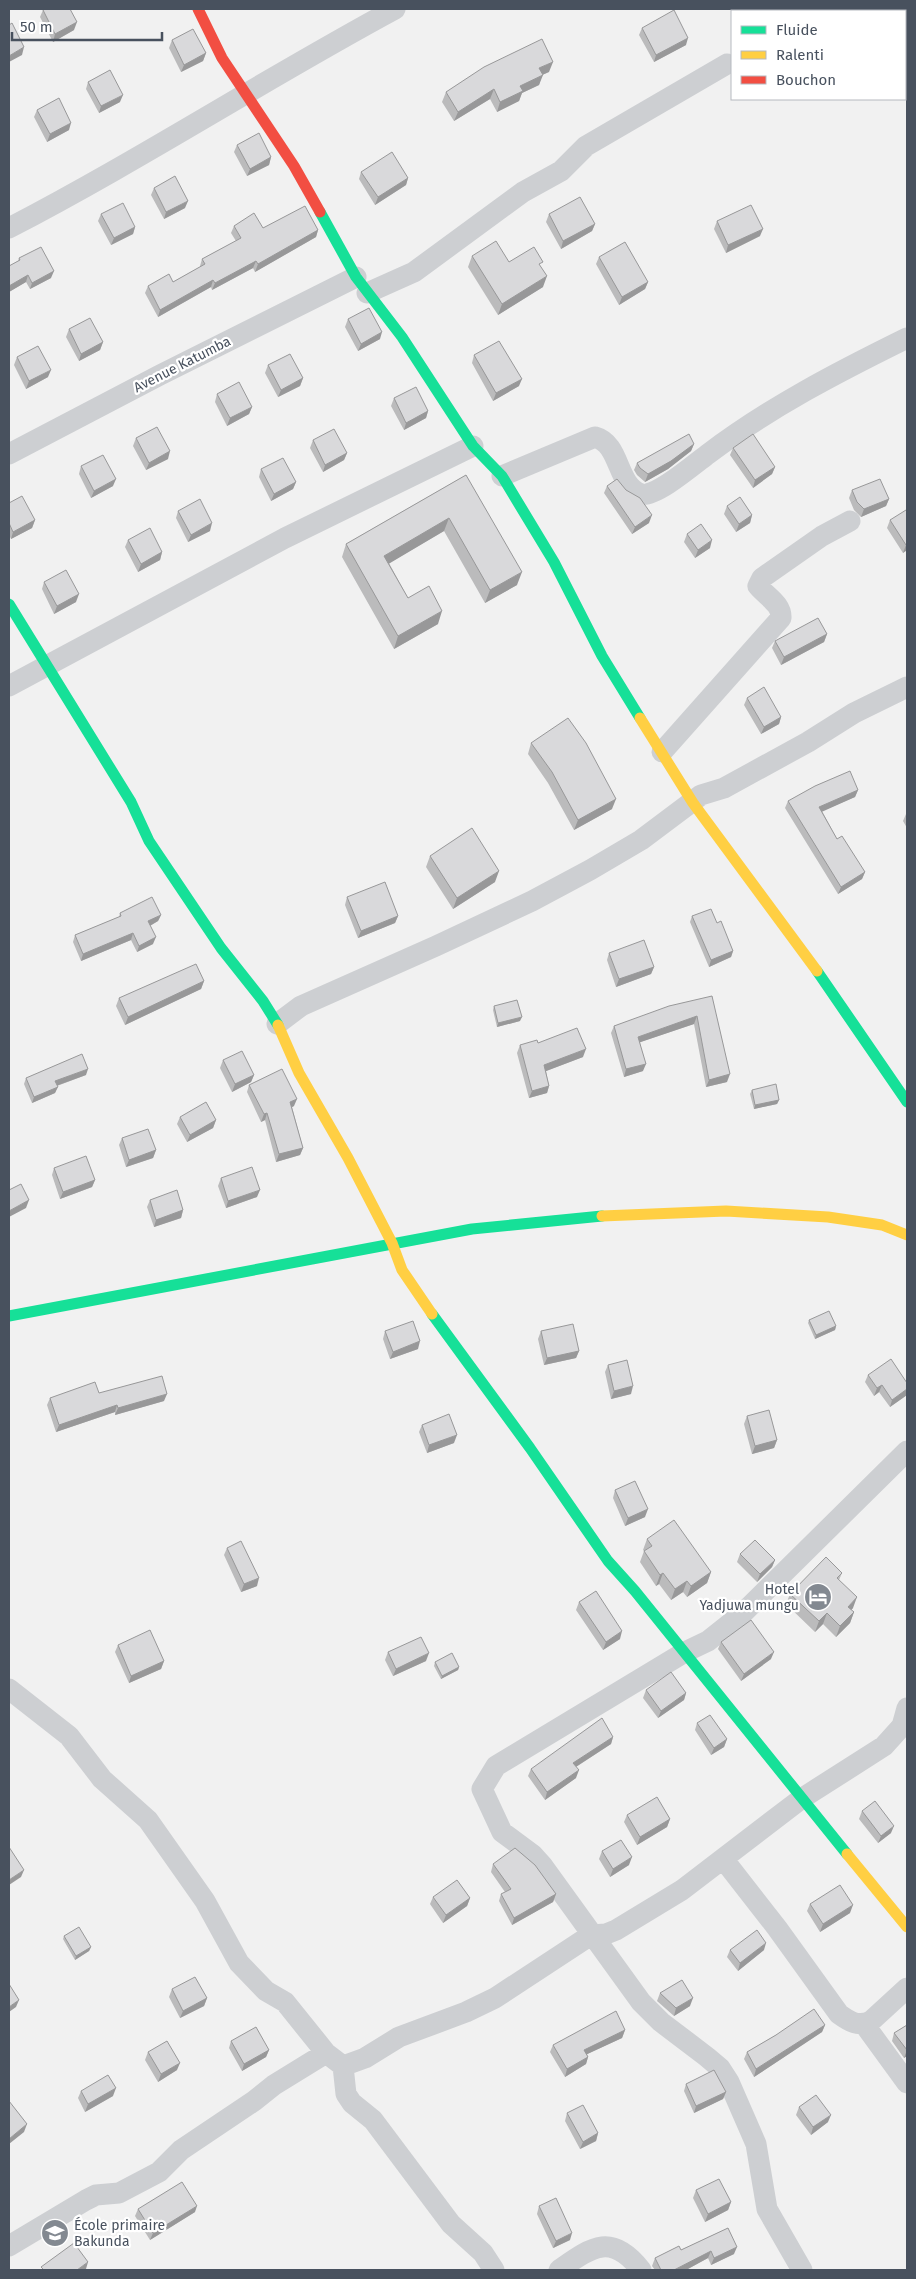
<svg xmlns="http://www.w3.org/2000/svg" width="916" height="2279" viewBox="0 0 916 2279" font-family="'Fira Sans',sans-serif">
<rect width="100%" height="100%" fill="#f1f1f1"/>
<g fill="none" stroke-linecap="round" stroke-linejoin="round">
<!-- street -->
<path stroke="#cdcfd2" stroke-width="21" d="M9 228C140 160 265 79 395 9
M367 293 414 272 523 192 561 171 586 146 727 64
M9 454 160 375 356 277
M502 476 595 437C621 444 616 485 641 494 654 499 697 462 708 454 770 407 838 372 907 338
M9 686 285 538 473 446
M662 752 781 618C782 604 766 596 758 586L762 578 822 536 850 521
M277 1024 301 1006 436 946 532 901 590 870 641 840 701 795 724 788 808 742 854 713 907 687
M9 1689 69 1736 102 1779 148 1820 205 1901 239 1963 266 1991 285 2002 326 2053 343 2066 346 2094 352 2103 373 2120 451 2224 483 2253 494 2270
M724 1860 777 1928 839 2014C850 2022 858 2027 871 2021L907 1988
M864 2024 907 2083
M343 2066 365 2058 399 2037 466 2012 495 1998 591 1935 606 1934 616 1930 682 1890 801 1799 884 1746 902 1726 907 1708
M9 2246 86 2200 96 2195 119 2193 159 2172 181 2150 254 2101 274 2085 326 2053
M559 2270C592 2247 611 2232 641 2270
M802 2270 767 2209 756 2144 729 2082 720 2068 707 2057 661 2022 641 2002 542 1865 533 1855 502 1832 482 1789 496 1766 685 1652 708 1641 742 1614 907 1451"/>
<!-- fast -->
<path stroke="#16e098" stroke-width="11" d="M320 212 356 277 402 337 473 446 502 476 554 562 602 656 640 718
M9 604 131 802 149 841 221 948 263 1001 278 1025
M817 971 907 1102
M432 1314 530 1448 608 1561 635 1591 847 1854
M9 1316 472 1229 602 1216"/>
<!-- slow -->
<path stroke="#ffcf43" stroke-width="11" d="M640 718 693 803 817 971
M278 1025 299 1073 348 1158 392 1243 402 1270 432 1314
M602 1216 726 1211 828 1217 882 1225 907 1235
M847 1854 907 1927"/>
<!-- jam -->
<path stroke="#f24e42" stroke-width="11" d="M198 9 222 58 294 166 320 212"/>
</g>
<!-- wall -->
<path fill="#bbbbbc" d="M43 10 74 30 53 42 40 17Z
M642 28 686 45 654 62 639 35Z
M172 40 206 53 203 61 181 72 169 48Z
M549 72 542 75 539 85 522 93 519 101 497 112 490 99 454 121 442 102 446 92Z
M88 82 120 102 99 113 86 89Z
M37 110 69 130 47 142 34 117Z
M237 145 271 157 269 165 247 176 234 152Z
M361 172 408 178 406 185 375 205 359 179Z
M154 188 185 208 164 219 151 195Z
M101 214 135 227 133 234 111 245 98 221Z
M549 214 595 224 592 231 561 249 546 222Z
M717 221 760 236 726 253 714 229Z
M234 226 263 228 318 230 316 237 255 272 253 268 212 290 211 287 158 317 145 293 148 286 173 282 200 267V266L202 259 236 241 231 233Z
M472 256 509 262 543 287 498 315 468 267Z
M599 257 648 282 645 289 619 305 596 264Z
M19 258 51 278 30 289 26 282 9 292V266L18 261Z
M348 319 380 339 358 351 345 327Z
M69 329 103 342 100 350 79 361 66 337Z
M474 355 519 386 493 401 472 363Z
M17 357 48 377 26 389 14 365Z
M268 365 303 378 300 386 278 397 265 373Z
M217 394 252 407 249 414 227 426 215 402Z
M394 398 428 411 426 418 404 430 391 406Z
M136 438 168 459 146 470 133 446Z
M313 440 347 453 344 460 323 472 310 448Z
M694 444 691 451 668 469 645 482 637 475 634 470 637 463Z
M733 448 775 467 772 474 753 488 730 455Z
M81 466 113 486 91 498 79 474Z
M261 469 296 482 293 489 271 501 259 477Z
M466 475 517 585 485 603 444 531 389 563 408 598 438 624 394 649 342 557 346 544Z
M607 486 626 490 649 523 632 534 604 493Z
M852 490 889 499 886 506 861 517 854 510 849 498Z
M9 503 35 520 32 528 11 539 9 535Z
M727 506 752 515 750 523 736 532 724 514Z
M178 511 210 531 188 542 176 518Z
M907 511V550L903 553 887 528 890 520Z
M687 534 710 548 695 558 684 542Z
M128 540 162 552 160 560 138 572 125 547Z
M44 582 76 602 54 614 42 589Z
M827 634 824 642 781 665 772 648 775 641Z
M747 698 781 717 779 724 761 734 744 705Z
M531 743 612 809 574 830 548 783 528 754Z
M858 790 855 797 822 811 837 839 865 872 862 879 838 894 785 808 788 801Z
M907 813V828L903 821 906 814Z
M430 856 495 882 453 909 426 867Z
M347 897 398 916 395 923 358 938 345 905Z
M120 913 161 915 158 921 150 926 153 944 137 952 131 940 81 961 73 942 75 935 119 917Z
M692 916 717 923 733 951 731 957 709 967 690 922Z
M609 953 654 967 651 974 616 987 607 960Z
M204 981 201 989 125 1025 116 1006 119 998Z
M712 996 727 1082 706 1087 694 1024 640 1042 643 1071 624 1077 611 1033 614 1026Z
M494 1006 520 1021 497 1027 493 1010Z
M538 1043 583 1057 546 1071 549 1086 547 1093 529 1098 517 1053 520 1045Z
M223 1060 254 1075 251 1082 232 1092 220 1068Z
M86 1075 57 1086 55 1093 32 1103 24 1084 26 1078Z
M249 1085 294 1106 292 1107 303 1148 300 1155 276 1162 265 1120 261 1122 247 1092Z
M752 1090 779 1100 777 1104 754 1109 750 1094Z
M180 1117 216 1120 213 1128 187 1142 177 1124Z
M122 1138 156 1150 153 1158 126 1167 119 1145Z
M54 1168 95 1180 92 1187 60 1199 52 1175Z
M221 1178 257 1197 226 1208 218 1186Z
M150 1200 183 1210 181 1218 154 1227 147 1207Z
M809 1320 836 1326 835 1330 815 1339 808 1323Z
M385 1331 418 1349 390 1359 383 1339Z
M541 1331 579 1351 576 1358 544 1365 538 1339Z
M608 1365 631 1394 611 1399 605 1372Z
M868 1375 907 1383V1395L890 1407 879 1392 874 1396 865 1382Z
M99 1393 164 1401 115 1415V1412L56 1432 47 1405 50 1398Z
M747 1416 777 1440 774 1448 752 1454 744 1424Z
M422 1425 454 1443 427 1453 419 1432Z
M615 1490 645 1517 625 1526 613 1498Z
M647 1539 711 1572 707 1583 687 1597 683 1592 671 1600 659 1584 656 1586 640 1562 644 1551 643 1550Z
M227 1548 257 1586 241 1592 224 1555Z
M740 1554 775 1560 772 1567 757 1582 737 1562Z
M842 1573 839 1580 853 1608 851 1610 854 1612 850 1623 836 1637 823 1624 815 1632 786 1604 790 1594Z
M579 1602 620 1639 603 1650 576 1610Z
M721 1642 771 1659 741 1681 718 1649Z
M118 1645 164 1661 161 1669 129 1683 115 1652Z
M388 1652 426 1661 393 1676 385 1660Z
M435 1662 459 1667 458 1670 441 1679 434 1666Z
M646 1690 686 1693 684 1700 658 1718 643 1698Z
M697 1723 727 1739 724 1747 711 1755 695 1730Z
M613 1737 611 1744 576 1767V1778L545 1800 528 1776 531 1769Z
M862 1811 891 1833 878 1843 859 1819Z
M627 1815 670 1819 667 1827 637 1845 624 1822Z
M602 1851 629 1865 610 1877 599 1859Z
M493 1864 556 1894 553 1902 512 1925 499 1901 501 1894 505 1892 491 1872Z
M433 1897 470 1898 467 1906 443 1923 430 1904Z
M810 1904 850 1913 820 1932 807 1911Z
M64 1936 91 1947 89 1951 75 1960 63 1939Z
M730 1950H764L738 1971 727 1957Z
M172 1989 207 1998 204 2006 180 2018 169 1997Z
M660 1993 690 2006 674 2016 657 2001Z
M825 2025 822 2032 754 2077 744 2059 747 2052 776 2035Z
M907 2025V2056L904 2058 892 2041 894 2033Z
M625 2030 622 2038 587 2054 588 2057 586 2064 565 2077 550 2052 553 2045Z
M231 2041 269 2050 266 2057 242 2071 229 2048Z
M148 2052 177 2070 158 2082 145 2060Z
M686 2084 726 2092 723 2099 694 2113 684 2091Z
M81 2091 113 2096 85 2112 78 2098Z
M799 2107 828 2122 811 2135 796 2115Z
M567 2113 598 2133 596 2141 580 2149 565 2121Z
M696 2190 731 2202 728 2210 705 2222 693 2198Z
M539 2206 570 2240 553 2248 537 2214Z
M138 2209 195 2212 150 2240 135 2216Z
M728 2228 734 2254 711 2265 708 2258 686 2270H655L652 2266 655 2258 681 2250Z"/>
<!-- shaded-wall -->
<path fill="#989899" d="M77 22 74 30 53 42 55 34Z
M688 38 686 45 654 62 656 55Z
M24 47 22 55 9 62V56Z
M206 53 203 61 181 72 184 65Z
M553 62 549 72 535 78 539 68Z
M543 75 539 85 522 93 519 101 497 112 500 102 520 86Z
M494 89 490 99 454 121 458 112Z
M123 95 120 102 99 113 101 106Z
M71 123 69 130 47 142 50 134Z
M271 157 269 165 247 176 250 169Z
M408 178 406 185 375 205 378 197Z
M188 201 185 208 164 219 166 212Z
M595 224 592 231 561 249 563 241Z
M135 227 133 234 111 245 114 238Z
M763 229 760 236 726 253 728 245Z
M318 230 316 237 255 272 258 264Z
M256 261 253 268 212 290 215 283Z
M54 271 51 278 30 289 32 283Z
M28 275 26 282 9 292V286Z
M547 276 543 287 498 315 502 304Z
M213 280 211 287 158 317 160 310Z
M648 282 645 289 619 305 622 297Z
M382 332 380 339 358 351 361 344Z
M103 342 100 350 79 361 81 354Z
M51 370 48 377 26 389 29 381Z
M303 378 300 386 278 397 281 390Z
M522 379 519 386 493 401 496 393Z
M252 407 249 414 227 426 230 418Z
M428 411 426 418 404 430 406 423Z
M694 444 691 451 668 469 645 482 648 474Z
M170 451 168 459 146 470 149 463Z
M347 453 344 460 323 472 325 465Z
M775 467 772 474 753 488 755 480Z
M116 479 113 486 91 498 94 491Z
M296 482 293 489 271 501 274 494Z
M889 499 886 506 861 517 864 509Z
M652 515 649 523 632 534 635 527Z
M752 515 750 523 736 532 739 524Z
M449 518 444 531 380 569 384 556Z
M35 520 32 528 11 539 13 532Z
M212 523 210 531 188 542 191 535Z
M712 540 710 548 695 558 698 550Z
M907 544V550L903 553 906 545Z
M162 552 160 560 138 572 141 564Z
M522 572 517 585 485 603 490 590Z
M79 594 76 602 54 614 57 606Z
M442 611 438 624 394 649 398 636Z
M827 634 824 642 781 665 784 657Z
M781 717 779 724 761 734 764 727Z
M858 790 855 797 817 814 819 807Z
M616 799 612 809 574 830 578 820Z
M499 871 495 882 453 909 457 898Z
M865 872 862 879 838 894 841 887Z
M161 915 158 921 146 928 148 921Z
M398 916 395 923 358 938 361 931Z
M133 933 131 940 81 961 83 954Z
M156 937 153 944 137 952 139 946Z
M733 951 731 957 709 967 711 960Z
M654 967 651 974 616 987 619 979Z
M204 981 201 989 125 1025 128 1017Z
M697 1016 694 1024 635 1044 638 1037Z
M522 1017 520 1021 497 1027 498 1023Z
M586 1049 583 1057 541 1073 544 1065Z
M646 1064 643 1071 624 1077 626 1069Z
M88 1069 86 1075 53 1087 55 1081Z
M730 1074 727 1082 706 1087 709 1080Z
M254 1075 251 1082 232 1092 235 1084Z
M549 1086 547 1093 529 1098 532 1091Z
M58 1087 55 1093 32 1103 34 1097Z
M297 1099 294 1106 288 1109 290 1102Z
M779 1100 777 1104 754 1109 755 1105Z
M267 1113 265 1120 261 1122 264 1114Z
M216 1120 213 1128 187 1142 190 1135Z
M303 1148 300 1155 276 1162 279 1154Z
M156 1150 153 1158 126 1167 129 1160Z
M95 1180 92 1187 60 1199 63 1192Z
M260 1190 257 1197 226 1208 228 1201Z
M29 1200 26 1208 9 1217V1211Z
M183 1210 181 1218 154 1227 156 1220Z
M836 1326 835 1330 815 1339 816 1335Z
M420 1341 418 1349 390 1359 393 1352Z
M579 1351 576 1358 544 1365 547 1358Z
M882 1385 879 1392 874 1396 877 1388Z
M633 1386 631 1394 611 1399 614 1391Z
M907 1389V1395L890 1407 892 1400Z
M167 1394 164 1401 115 1415 118 1408Z
M117 1405 115 1412 56 1432 59 1425Z
M457 1435 454 1443 427 1453 429 1445Z
M777 1440 774 1448 752 1454 755 1446Z
M648 1509 645 1517 625 1526 628 1518Z
M775 1560 772 1567 757 1582 760 1574Z
M711 1572 707 1583 687 1597 691 1586Z
M663 1573 659 1584 656 1586 660 1575Z
M259 1578 257 1586 241 1592 244 1584Z
M687 1581 683 1592 671 1600 675 1589Z
M857 1597 853 1608 844 1618 848 1607Z
M854 1612 850 1623 836 1637 840 1626Z
M827 1613 823 1624 815 1632 819 1621Z
M622 1631 620 1639 603 1650 606 1642Z
M774 1652 771 1659 741 1681 744 1674Z
M429 1653 426 1661 393 1676 396 1669Z
M164 1661 161 1669 129 1683 131 1676Z
M459 1667 458 1670 441 1679 442 1676Z
M686 1693 684 1700 658 1718 661 1711Z
M613 1737 611 1744 571 1770 573 1763Z
M727 1739 724 1747 711 1755 714 1748Z
M579 1770 576 1778 545 1800 547 1792Z
M670 1819 667 1827 637 1845 640 1837Z
M894 1826 891 1833 878 1843 881 1836Z
M632 1857 629 1865 610 1877 613 1869Z
M24 1870 21 1877 9 1885V1880Z
M556 1894 553 1902 512 1925 514 1918Z
M470 1898 467 1906 443 1923 446 1915Z
M853 1905 850 1913 820 1932 823 1924Z
M766 1943 764 1950 738 1971 740 1963Z
M91 1947 89 1951 75 1960 76 1956Z
M207 1998 204 2006 180 2018 183 2011Z
M693 1998 690 2006 674 2016 676 2008Z
M19 2000 16 2007 9 2012V2007Z
M825 2025 822 2032 754 2077 756 2069Z
M625 2030 622 2038 581 2057 584 2050Z
M269 2050 266 2057 242 2071 244 2064Z
M907 2050V2056L904 2058Z
M588 2057 586 2064 565 2077 567 2069Z
M180 2063 177 2070 158 2082 161 2074Z
M116 2088 113 2096 85 2112 88 2104Z
M726 2092 723 2099 694 2113 696 2106Z
M831 2115 828 2122 811 2135 813 2127Z
M27 2124 24 2132 9 2144V2139Z
M598 2133 596 2141 580 2149 583 2142Z
M731 2202 728 2210 705 2222 708 2214Z
M197 2206 195 2212 150 2240 153 2233Z
M572 2233 570 2240 553 2248 556 2241Z
M737 2247 734 2254 711 2265 714 2258Z
M711 2251 708 2258 686 2270H674Z
M88 2262 86 2269 84 2270H77Z"/>
<!-- building -->
<path fill="#d9d9db" stroke="#989899" d="M45 9H70L77 22 55 34 43 10Z
M674 10 688 38 656 55 642 28Z
M12 23 24 47 9 56V25Z
M193 29 206 53 184 65 172 40Z
M542 39 553 62 539 68 543 75 520 86 523 91 500 102 494 89 458 112 446 92 484 67Z
M110 70 123 95 101 106 88 82Z
M59 98 71 123 50 134 37 110Z
M259 133 271 157 250 169 237 145Z
M392 152 408 178 378 197 361 172Z
M175 176 188 201 166 212 154 188Z
M580 197 595 224 563 241 549 214Z
M123 203 135 227 114 238 101 214Z
M751 205 763 229 728 245 717 221Z
M305 206 318 230 258 264 256 261 215 283 213 280 160 310 148 286 169 274 173 282 205 264 202 259 241 238 234 226 254 213 263 228Z
M496 241 509 262 534 247 543 262 539 264 547 276 502 304 472 256Z
M625 242 648 282 622 297 599 257Z
M41 247 54 271 32 283 28 275 9 286V266L20 260 19 258Z
M369 308 382 332 361 344 348 319Z
M90 318 103 342 81 354 69 329Z
M499 341 522 379 496 393 474 355Z
M38 346 51 370 29 381 17 357Z
M290 354 303 378 281 390 268 365Z
M239 382 252 407 230 418 217 394Z
M416 387 428 411 406 423 394 398Z
M157 427 170 451 149 463 136 438Z
M334 429 347 453 325 465 313 440Z
M689 434 694 444 671 461 648 474 640 468 637 463Z
M753 434 775 467 755 480 733 448Z
M103 455 116 479 94 491 81 466Z
M283 458 296 482 274 494 261 469Z
M466 475 522 572 490 590 449 518 384 556 408 598 429 586 442 611 398 636 346 544Z
M617 479 626 490 640 498 652 515 635 527 607 486Z
M880 479 889 499 864 509 857 502 852 490Z
M22 496 35 520 13 532 9 523V503Z
M740 497 752 515 739 524 727 506Z
M200 499 212 523 191 535 178 511Z
M906 510 907 511V544L906 545 890 520Z
M701 524 712 540 698 550 687 534Z
M150 528 162 552 141 564 128 540Z
M66 570 79 594 57 606 44 582Z
M818 618 827 634 784 657 775 641Z
M764 687 781 717 764 727 747 698Z
M568 718 586 743 616 799 578 820 552 772 531 743Z
M850 771 858 790 819 807 837 839 842 836 865 872 841 887 788 801 815 786Z
M472 828 499 871 457 898 430 856Z
M385 882 398 916 361 931 347 897Z
M152 897 161 915 148 921 156 937 139 946 133 933 83 954 75 935 121 916 120 913Z
M711 909 717 923 721 921 733 951 711 960 692 916Z
M644 940 654 967 619 979 609 953Z
M196 964 204 981 128 1017 119 998Z
M712 996 730 1074 709 1080 697 1016 638 1037 646 1064 626 1069 614 1026 669 1006Z
M517 1000 522 1017 498 1023 494 1006Z
M577 1028 586 1049 544 1065 549 1086 532 1091 520 1045 537 1040 538 1043Z
M242 1051 254 1075 235 1084 223 1060Z
M82 1054 88 1069 55 1081 58 1087 34 1097 26 1078Z
M282 1069 297 1099 290 1102 303 1148 279 1154 267 1113 264 1114 249 1085Z
M776 1084 779 1100 755 1105 752 1090Z
M206 1102 216 1120 190 1135 180 1117Z
M148 1129 156 1150 129 1160 122 1138Z
M86 1156 95 1180 63 1192 54 1168Z
M252 1167 260 1190 228 1201 221 1178Z
M21 1184 29 1200 9 1211V1190Z
M177 1190 183 1210 156 1220 150 1200Z
M829 1311 836 1326 816 1335 809 1320Z
M413 1321 420 1341 393 1352 385 1331Z
M573 1324 579 1351 547 1358 541 1331Z
M891 1359 907 1383V1389L892 1400 882 1385 877 1388 868 1375Z
M627 1360 633 1386 614 1391 608 1365Z
M162 1376 167 1394 118 1408 117 1405 59 1425 50 1398 95 1382 99 1393Z
M769 1410 777 1440 755 1446 747 1416Z
M449 1414 457 1435 429 1445 422 1425Z
M635 1481 648 1509 628 1518 615 1490Z
M674 1520 711 1572 691 1586 687 1581 675 1589 663 1573 660 1575 644 1551 652 1546 647 1539Z
M755 1540 775 1560 760 1574 740 1554Z
M241 1541 259 1578 244 1584 227 1548Z
M826 1557 842 1573 837 1578 857 1597 848 1607 854 1612 840 1626 827 1613 819 1621 790 1594Z
M596 1591 622 1631 606 1642 579 1602Z
M751 1620 774 1652 744 1674 721 1642Z
M150 1630 164 1661 131 1676 118 1645Z
M421 1637 429 1653 396 1669 388 1652Z
M452 1653 459 1667 442 1676 435 1662Z
M671 1672 686 1693 661 1711 646 1690Z
M710 1715 727 1739 714 1748 697 1723Z
M602 1718 613 1737 573 1763 579 1770 547 1792 531 1769Z
M657 1797 670 1819 640 1837 627 1815Z
M875 1801 894 1826 881 1836 862 1811Z
M621 1840 632 1857 613 1869 602 1851Z
M9 1847 24 1870 9 1880Z
M515 1848 535 1865 556 1894 514 1918 501 1894 511 1889 493 1864Z
M457 1880 470 1898 446 1915 433 1897Z
M840 1885 853 1905 823 1924 810 1904Z
M79 1927 91 1947 76 1956 64 1936Z
M757 1930 766 1943 740 1963 730 1950Z
M195 1977 207 1998 183 2011 172 1989Z
M682 1980 693 1998 676 2008 660 1993Z
M9 1984 19 2000 9 2007Z
M814 2009 825 2025 756 2069 747 2052 776 2035Z
M616 2011 625 2030 584 2050 588 2057 567 2069 553 2045Z
M907 2025V2050L894 2033Z
M256 2027 269 2050 244 2064 231 2041Z
M167 2041 180 2063 161 2074 148 2052Z
M714 2070 726 2092 696 2106 686 2084Z
M108 2075 116 2088 88 2104 81 2091Z
M816 2095 831 2115 813 2127 799 2107Z
M9 2101 27 2124 9 2139Z
M583 2105 598 2133 583 2142 567 2113Z
M719 2179 731 2202 708 2214 696 2190Z
M182 2182 197 2206 153 2233 138 2209Z
M556 2198 572 2233 556 2241 539 2206Z
M728 2228 737 2247 714 2258 711 2251 674 2270H661L655 2258 679 2246 681 2250Z
M74 2243 88 2262 77 2270H44L41 2267Z"/>
<!-- icons -->
<defs>
<g id="hotel-disc" transform="scale(1.4375)"><circle r="9.5" fill="#838991" stroke="#fff"/><path d="M-6-4.5h1.5V1H6V5H4.5V3h-9V5H-6ZM-4 0a1.8 1.8 0 1 1 3.6 0ZM.5 0V-2.5h3Q6-2.5 6 0Z" fill="#fff"/></g>
<g id="school-disc" transform="scale(1.4375)"><circle r="9.5" fill="#838991" stroke="#fff"/><path d="M0-5L7-2L0 1L-7-2ZM-4 1L0 2.5L4 1V4Q0 6-4 4Z" fill="#fff"/></g>
</defs>
<g fill-rule="evenodd">
<use href="#hotel-disc" x="818" y="1597"/>
<use href="#school-disc" x="55" y="2233"/>
</g>
<g text-anchor="middle" stroke-width="4.5" stroke-linejoin="round" paint-order="stroke">
<!-- street labels -->
<g font-size="14" fill="#48515e" stroke="#fff">
<text transform="translate(182 364) rotate(-27)" y="5">Avenue Katumba</text>
</g>
<!-- poi labels -->
<g font-size="14" fill="#48515e" stroke="#fff" text-anchor="end">
<text x="799" y="1594">Hotel<tspan x="799" dy="16">Yadjuwa mungu</tspan></text>
<text x="74" y="2230" text-anchor="start">École primaire<tspan x="74" dy="16">Bakunda</tspan></text>
</g>
</g>
<!-- border -->
<rect width="916" height="2279" fill="none" stroke="#48515e" stroke-width="20"/>
<!-- legend -->
<rect x="731" y="10" width="175" height="90" fill="#ffffff" stroke="#b6b9bf"/>
<rect x="741" y="26" width="25" height="8" fill="#16e098" stroke="#b6b9bf"/>
<text x="776" y="35" font-size="15" fill="#48515e">Fluide</text>
<rect x="741" y="51" width="25" height="8" fill="#ffcf43" stroke="#b6b9bf"/>
<text x="776" y="60" font-size="15" fill="#48515e">Ralenti</text>
<rect x="741" y="76" width="25" height="8" fill="#f24e42" stroke="#b6b9bf"/>
<text x="776" y="85" font-size="15" fill="#48515e">Bouchon</text>
<!-- scale -->
<path d="M12 32v8h150v-8" fill="none" stroke="#48515e" stroke-width="2.5"/>
<text x="20" y="32" font-size="15" fill="#48515e" stroke="#ffffff" stroke-width="4" paint-order="stroke">50 m</text>
</svg>
